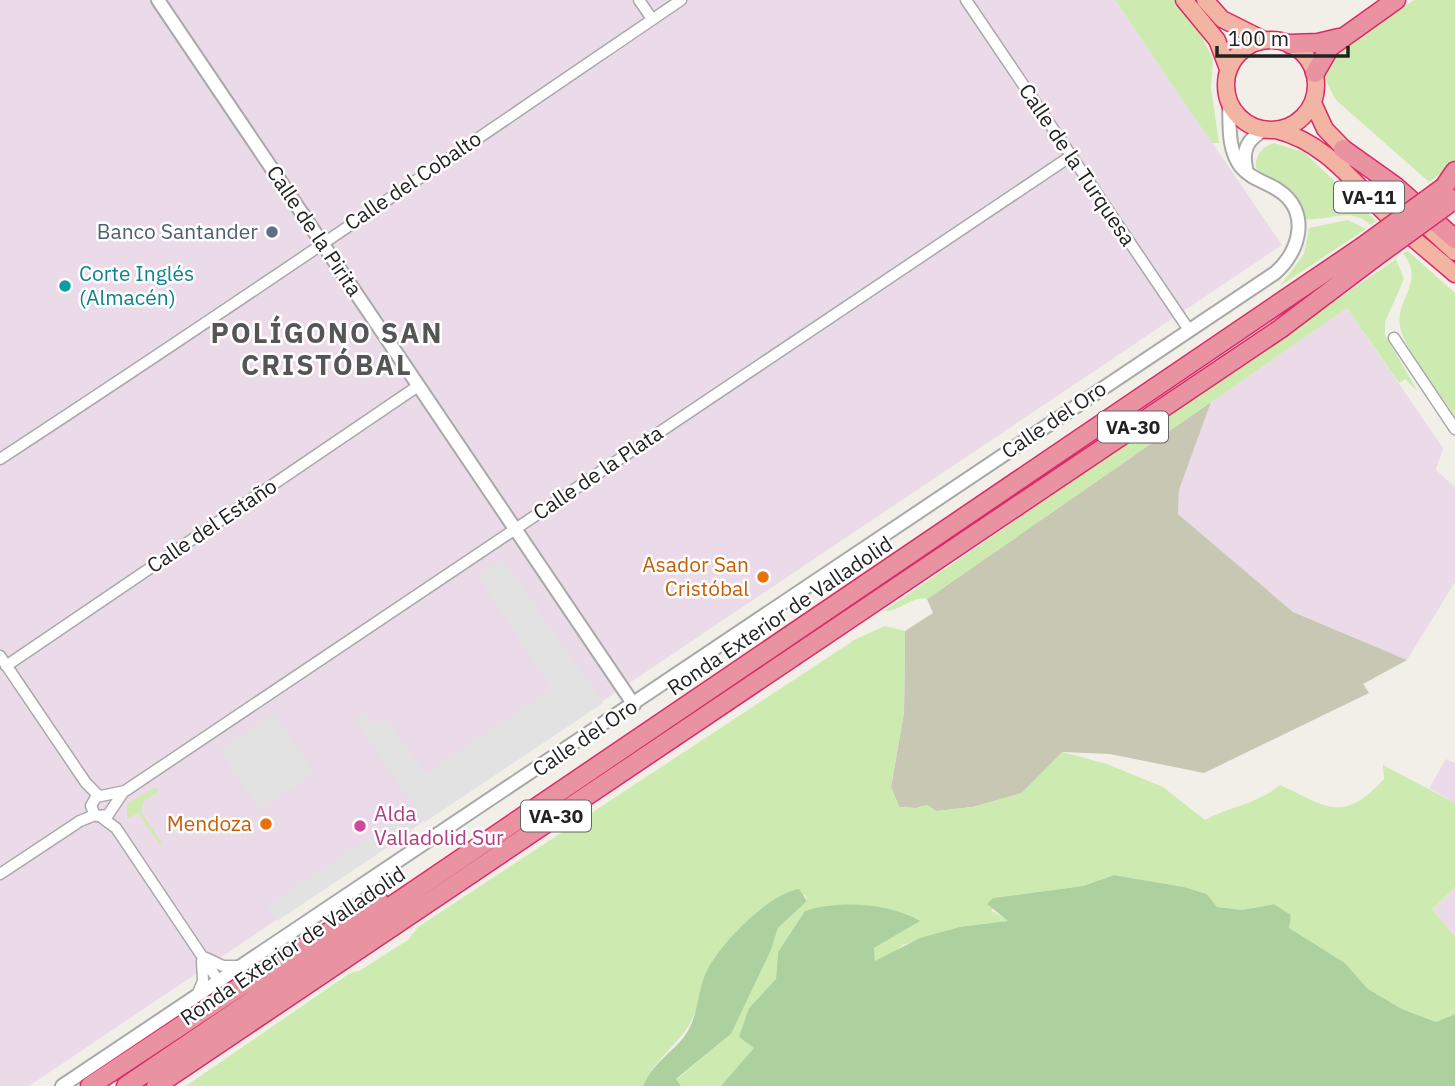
<svg xmlns="http://www.w3.org/2000/svg" width="1455" height="1086" viewBox="0 0 1455 1086" font-family="'IBM Plex Sans',sans-serif">
<rect width="100%" height="100%" fill="#f2efe9"/>
<!-- industrial -->
<path fill="#ebdbe8" d="M0 0H1115L1282 245 29 1086H0Z
M1347 308 1443 448 1436 470 1455 487V582L1407 660 1293 612 1178 514 1179 490 1211 402Z
M1446 759 1455 763V803L1429 788Z
M1455 887V937L1432 909Z"/>
<!-- construction -->
<path fill="#c7c7b4" d="M1211 402 1179 490 1178 514 1293 612 1407 660 1363 684 1369 693 1204 773 1110 754 1063 752 1022 793 973 807 936 811 927 805 916 808 899 807 891 787 904 712 905 631 933 613 927 599Z"/>
<!-- grass -->
<path fill="#cdebb0" d="M1115 0H1175L1195 23 1213 59 1211 88 1219 143H1212Z
M1414 0H1455V163L1429 182 1336 100 1323 76 1333 56 1343 47Z
M1274 143 1304 152 1376 221 1371 225C1350 206 1329 221 1306 219 1294 182 1280 189 1256 168 1254 156 1263 146 1274 143Z
M1348 220 1366 229 1280 286 1304 254 1309 228Z
M1408 251 1455 293V416C1442 396 1402 346 1400 326 1395 298 1426 284 1403 253Z
M1396 259 1404 279 1385 322V335L1418 392 1405 379 1399 383 1347 308 927 599C911 596 900 612 884 611Z
M885 626 905 631 904 712 891 787 899 807 916 808 927 805 936 811 973 807 1022 793 1062 752 1107 764 1163 787 1205 820C1230 806 1258 804 1280 785 1326 806 1342 825 1384 779L1383 765 1455 803V887L1432 909 1455 937V1014L1436 1022 1402 1009 1368 989 1345 963 1288 928 1291 915 1274 904 1242 910 1217 907 1207 894 1184 887 1114 875 1083 886 993 898 992 911 1009 921 936 934 903 945 885 959 875 961 874 948 919 921 852 905 805 911 778 952 776 979 749 1008 748 1041 755 1048 721 1086H681L676 1080 731 1034 771 950 778 928 807 901 805 894 695 1012C685 1042 655 1056 643 1086H186L350 973 359 971 408 940 418 927 856 639Z
M156 787 159 791 144 801 141 812 162 843 160 845 138 813 127 819V804Z"/>
<!-- forest -->
<path fill="#add19e" d="M1114 875 1184 887 1207 894 1217 907 1242 910 1274 904 1291 915 1289 928 1345 963 1368 989 1402 1009 1436 1022 1455 1014V1086H721L754 1048 739 1037 749 1008 776 979 778 952 805 911C839 900 889 903 920 921L874 948 875 961 920 938 960 927 1008 921 987 904 993 898 1083 886Z
M799 889 807 901 778 928 771 950 731 1034 676 1079 681 1086H643C654 1059 679 1050 690 1027 698 1011 698 991 705 975 716 947 769 893 799 889Z"/>
<!-- parking -->
<path fill="#e2e2e2" d="M503 559 603 703 425 822 354 718 363 712 373 724 385 717 425 773 551 689 478 576Z
M274 713 314 773 260 810 219 750Z
M402 816 412 831 277 921 267 906Z"/>
<g fill="none" stroke-linecap="round" stroke-linejoin="round">
<!-- minor casing -->
<g stroke="#a9a9a9" stroke-width="13">
<path id="minor" d="M639 0 652 19
M966 0 1189 330
M1394 338 1455 429
M0 459C229 309 455 154 681 0
M0 656 86 783 99 796
M6 666 418 386
M95 815 91 806 96 797 125 791 1071 156
M97 816 108 815 124 791
M101 817 116 828 218 980
M0 874 80 821 95 815
M206 958 223 966H240
M198 993 203 981 202 961"/>
</g>
<!-- tertiary casing -->
<g stroke="#a9a9a9" stroke-width="16">
<path id="tertiary" d="M158 0 634 705
M1246 168C1242 149 1248 139 1264 130
M62 1086 1275 273C1300 252 1311 211 1278 190 1266 182 1251 179 1241 167 1227 149 1230 124 1229 103"/>
</g>
<!-- trunk casing -->
<g stroke="#dc2a67" stroke-width="19">
<path id="trunk" d="M1184 0 1217 40 1228 69
M1205 0 1222 19 1264 40
M1226 85a45 45 0 1 1 90 0a45 45 0 1 1-90 0Z
M1313 103 1325 129 1353 158
M1276 130C1325 142 1352 181 1386 214 1408 235 1432 254 1455 274
M1382 185 1455 252"/>
</g>
<!-- motorway casing -->
<g stroke="#dc2a67" stroke-width="21">
<path id="motorway" d="M1290 44 1318 43 1339 38
M1315 73 1330 47 1396 0
M1343 149 1395 186 1455 239
M1444 187 1455 171
M90 1086 241 986 379 901
M126 1086 1362 247
M156 1086 1280 329 1374 258"/>
</g>
<!-- minor -->
<use href="#minor" stroke="#fff" stroke-width="10"/>
<!-- tertiary -->
<use href="#tertiary" stroke="#fff" stroke-width="12"/>
<!-- trunk -->
<use href="#trunk" stroke="#f2b4a3" stroke-width="16"/>
<!-- motorway -->
<use href="#motorway" stroke="#e892a2" stroke-width="18"/>
<!-- motorway-bridge casing -->
<g stroke="#dc2a67" stroke-width="21" stroke-linecap="butt">
<path id="motorway-bridge" d="M1362 247 1444 187
M1374 258 1455 199"/>
</g>
<!-- motorway-bridge -->
<use href="#motorway-bridge" stroke="#e892a2" stroke-width="18"/>
</g>
<!-- markers -->
<circle fill="#5c6f8a" stroke="#fff" stroke-width="2.5" cx="272" cy="232" r="7"/>
<circle fill="#0f9aa8" stroke="#fff" stroke-width="2.5" cx="65" cy="286" r="7"/>
<g fill="#e8710a" stroke="#fff" stroke-width="2.5">
<circle cx="763" cy="577" r="7"/>
<circle cx="266" cy="824" r="7"/>
</g>
<circle fill="#d1479c" stroke="#fff" stroke-width="2.5" cx="360" cy="826" r="7"/>
<g text-anchor="middle" stroke-width="5" stroke-linejoin="round" paint-order="stroke">
<!-- shield labels -->
<g fill="#fff" stroke="#646464" stroke-width="2">
<rect x="1334" y="181.5" width="70" height="31" rx="5"/>
<rect x="1098" y="411.5" width="70" height="31" rx="5"/>
<rect x="521" y="800.5" width="70" height="31" rx="5"/>
</g>
<g font-size="19" font-weight="bold" fill="#222">
<text x="1369" y="204">VA-11</text>
<text x="1133" y="434">VA-30</text>
<text x="556" y="823">VA-30</text>
</g>
<!-- street labels -->
<g font-size="21" fill="#222" stroke="#fff">
<text transform="translate(1077 165) rotate(56)" y="7">Calle de la Turquesa</text>
<text transform="translate(413 181) rotate(-34)" y="7">Calle del Cobalto</text>
<text transform="translate(314 231) rotate(56)" y="7">Calle de la Pirita</text>
<text transform="translate(1054 420) rotate(-34)" y="7">Calle del Oro</text>
<text transform="translate(598 473) rotate(-34)" y="7">Calle de la Plata</text>
<text transform="translate(212 526) rotate(-34)" y="7">Calle del Estaño</text>
<text transform="translate(780 616) rotate(-34)" y="7">Ronda Exterior de Valladolid</text>
<text transform="translate(585 738) rotate(-34)" y="7">Calle del Oro</text>
<text transform="translate(293 946) rotate(-34)" y="7">Ronda Exterior de Valladolid</text>
</g>
<!-- service labels -->
<g font-size="21" fill="#4e5e75" stroke="#fff" text-anchor="end">
<text x="258" y="239">Banco Santander</text>
</g>
<!-- culture labels -->
<g font-size="21" fill="#0d838f" stroke="#fff" text-anchor="start">
<text x="79" y="281">Corte Inglés<tspan x="79" dy="24">(Almacén)</tspan></text>
</g>
<!-- food labels -->
<g font-size="21" fill="#c56008" stroke="#fff" text-anchor="end">
<text x="749" y="572">Asador San<tspan x="749" dy="24">Cristóbal</tspan></text>
<text x="252" y="831">Mendoza</text>
</g>
<!-- hotel labels -->
<g font-size="21" fill="#b23c85" stroke="#fff" text-anchor="start">
<text x="374" y="821">Alda<tspan x="374" dy="24">Valladolid Sur</tspan></text>
</g>
<!-- district labels -->
<g font-size="28" font-weight="bold" letter-spacing="2" fill="#555" stroke="#fff">
<text x="327" y="343">POLÍGONO SAN<tspan x="327" dy="32">CRISTÓBAL</tspan></text>
</g>
</g>
<!-- scale -->
<path d="M1217 46v10h131v-10" fill="none" stroke="#222222" stroke-width="3.5"/>
<text x="1228" y="46" font-size="21" fill="#222222" stroke="#ffffff" stroke-width="5" paint-order="stroke">100 m</text>
</svg>
